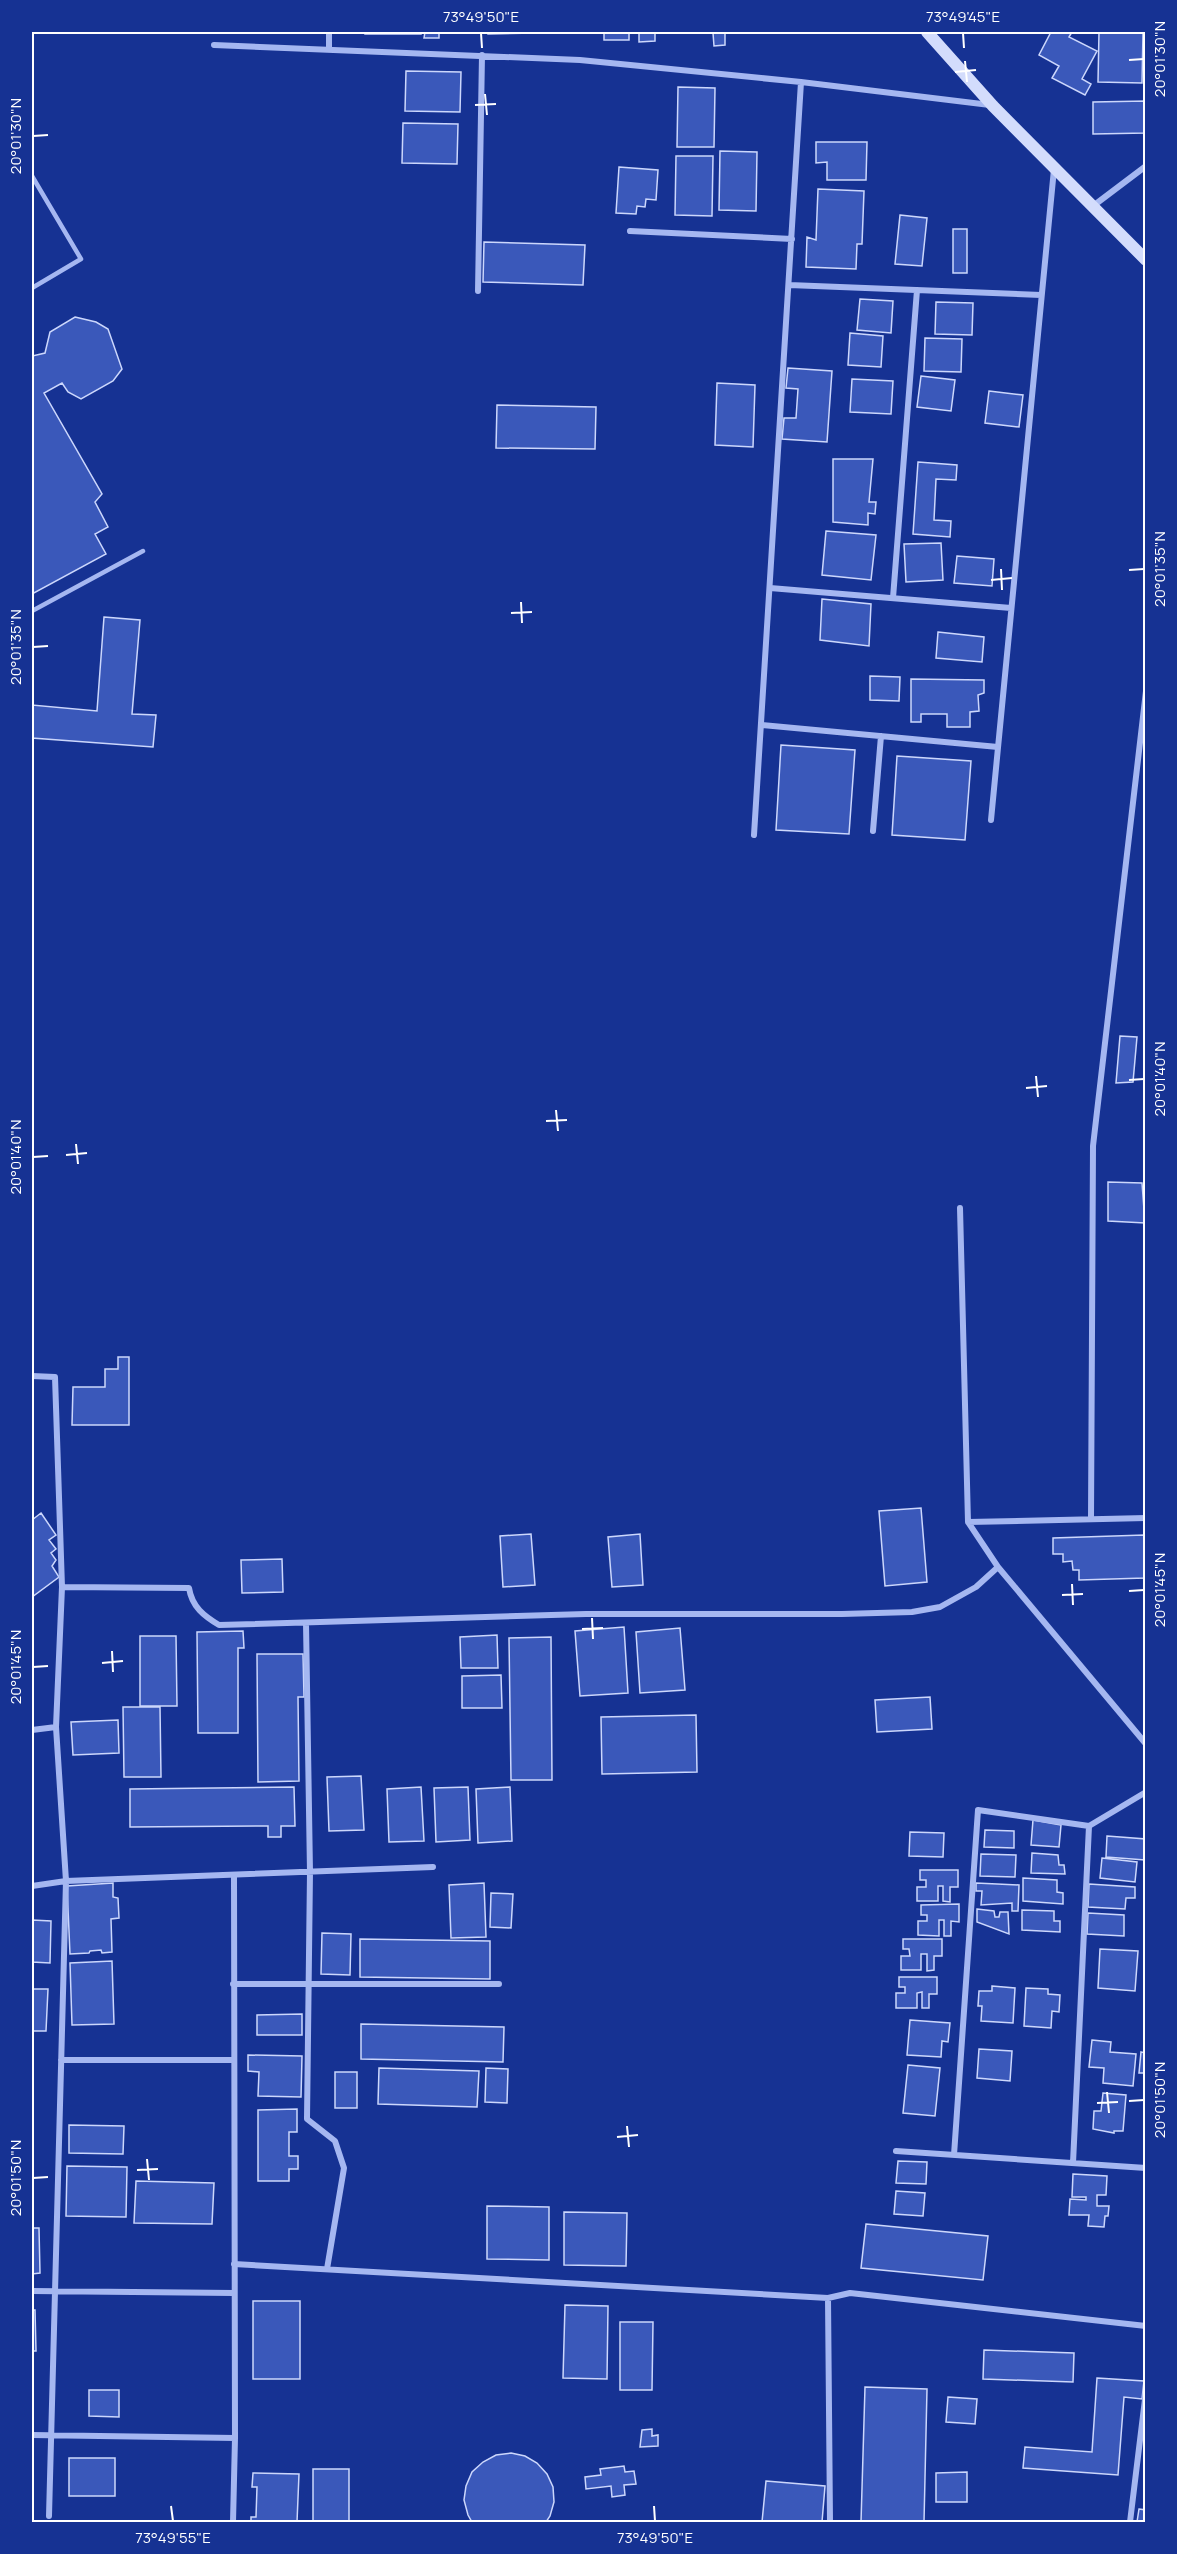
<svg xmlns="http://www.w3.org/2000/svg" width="1177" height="2554" viewBox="0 0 1177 2554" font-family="Manrope,sans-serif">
<rect width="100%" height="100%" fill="#163293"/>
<!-- building -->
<path fill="#3a58ba" stroke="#ccd7fc" stroke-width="1.5" d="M365 32H421V34H365Z
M425 32H439V38H424Z
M488 32H534L535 33 488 34Z
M604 32H629V40H604Z
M639 32H661V33H655V41L639 42Z
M697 32H725V45L714 46 713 33H697Z
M1051 32H1072L1069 37 1097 51 1082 79 1091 84 1085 95 1052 78 1059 66 1039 55Z
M1099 32H1143L1142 83 1098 82Z
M406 71 461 72 460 112 405 111Z
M678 87 715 88 714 147H677Z
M1146 101V133L1093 134V102Z
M403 123 458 124 457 164 402 163Z
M816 142H867L866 180H827V162L816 163Z
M720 151 757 152 756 211 719 210Z
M676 156H713L712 216 675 215Z
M619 167 658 170 656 200 646 199 645 207 637 206 636 214 616 213Z
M818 189 864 191 862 244H857L856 269 806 267 807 237 816 240Z
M900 215 927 218 922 266 895 264Z
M953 229H967V273H953Z
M484 242 585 245 583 285 483 282Z
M860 299 893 301 891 333 857 330Z
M936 302 973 303 972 335 935 334Z
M75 317 96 322 108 329 122 369 113 381 81 399 68 392 62 383 44 393 102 494 95 502 108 527 95 534 106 554 32 594V356L45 353 50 332Z
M850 333 883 336 881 367 848 365Z
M925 338 962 339 961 372 924 371Z
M788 368 832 371 827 442 782 439 784 418H796L798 389 786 388Z
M921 376 955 380 951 411 917 407Z
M852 379 893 381 891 414 850 412Z
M717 383 755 385 753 447 715 445Z
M989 391 1023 395 1019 427 985 423Z
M497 405 596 407 595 449 496 448Z
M833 459H873L869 502H876L875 514 868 513V525L833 522Z
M918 462 957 465 956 480 936 479 934 520 951 521 950 537 913 534Z
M826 531 876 535 871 580 822 575Z
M941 543 943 580 906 582 904 544Z
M957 556 994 559 992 586 954 583Z
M822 599 871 604 869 646 820 640Z
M104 617 140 620 132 714 156 715 153 747 32 738V705L97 711Z
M938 632 984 637 982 662 936 658Z
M870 676 900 677 899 701 870 700Z
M911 679 984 680V693L978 695 979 711 970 712V727H947V714H921V722H911Z
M781 745 855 750 849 834 776 830Z
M897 756 971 761 965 840 892 835Z
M1120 1036 1137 1037 1133 1082 1116 1083Z
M1108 1182 1142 1183 1145 1223 1108 1221Z
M118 1357H129V1425H72L73 1387H105V1369H118Z
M921 1508 927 1582 885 1586 879 1511Z
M41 1513 56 1535 49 1540 56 1549 51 1553 56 1560 52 1566 59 1577 32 1597V1520Z
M531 1534 535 1585 503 1587 500 1536Z
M640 1534 643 1585 612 1587 608 1537Z
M1144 1535 1145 1578 1079 1580V1570H1073L1072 1561 1063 1562V1554H1053V1538Z
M282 1559 283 1592 242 1593 241 1560Z
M624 1627 628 1693 580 1696 575 1631Z
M680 1628 685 1690 640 1693 636 1632Z
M243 1631 244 1648H238V1733H198L197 1632Z
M497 1635 498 1668H461L460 1637Z
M140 1636H176L177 1706H140Z
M551 1637 552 1780H511L509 1638Z
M257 1654H303L304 1697H298L299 1781 258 1782Z
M501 1675 502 1708H462V1676Z
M930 1697 932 1729 877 1732 875 1700Z
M123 1707H160L161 1777H124Z
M696 1715 697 1772 602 1774 601 1717Z
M118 1720 119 1753 73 1755 71 1722Z
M361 1776 364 1830 329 1831 327 1777Z
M294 1787 295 1826H281V1837H268V1826L130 1827V1789Z
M421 1787 424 1841 389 1842 387 1789Z
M468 1787 470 1840 436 1842 434 1788Z
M510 1787 512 1841 478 1843 476 1789Z
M1033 1820 1061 1825 1059 1847 1031 1845Z
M985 1830 1014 1831V1848L984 1847Z
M910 1832 944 1833 943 1857 909 1856Z
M1107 1836 1146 1839 1145 1860 1106 1857Z
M1032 1853 1058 1855 1059 1865H1064L1065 1874 1031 1873Z
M981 1854 1016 1855 1015 1877 980 1876Z
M1102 1858 1137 1862 1135 1882 1100 1878Z
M920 1870H958V1887H950V1902L943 1901V1886H938V1901H917V1887H926V1880H920Z
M1023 1878 1057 1880V1892L1063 1893V1904L1023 1901Z
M113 1883V1897L118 1898 119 1918 111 1919 112 1952 102 1953 101 1950 90 1951 89 1953 70 1954 67 1886Z
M484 1883 486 1937 451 1938 449 1885Z
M976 1883 1019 1885 1018 1911H1012V1903L981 1905 982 1891H976Z
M1089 1884 1135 1887V1898H1126L1125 1909 1088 1907Z
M491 1893 513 1894 511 1928 490 1927Z
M959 1904V1922L951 1921V1936H944V1920H939V1936L918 1935V1921H927V1915H921V1905Z
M977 1909 994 1911 995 1917H999L1000 1912H1008L1009 1934 977 1922Z
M1022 1910 1054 1911V1921H1060V1932L1022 1930Z
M1088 1913 1124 1915V1936L1087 1934Z
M32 1920 51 1921 50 1963 32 1962Z
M322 1933 351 1934 350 1975 321 1974Z
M360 1939 490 1941V1979L360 1977Z
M903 1939H942V1956H934V1970L927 1971V1954H921V1970H901V1956H910L909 1949H903Z
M1100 1949 1138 1951 1135 1991 1098 1988Z
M112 1961 114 2024 72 2025 70 1963Z
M899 1977H937V1994H929V2008H922V1992L917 1993V2008H896V1993H905V1987H899Z
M992 1986 1015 1988 1013 2023 981 2021 982 2006H978L979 1991H992Z
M1026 1988 1048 1989V1994L1060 1995 1059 2012 1052 2011 1051 2028 1024 2026Z
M32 1989H48L46 2031H32Z
M302 2014V2035H257V2015Z
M910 2020 950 2023 948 2042 942 2041 941 2057 907 2055Z
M361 2024 504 2027 503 2062 361 2059Z
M1092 2040 1111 2042 1110 2052 1136 2054 1133 2086 1103 2083 1104 2068 1089 2067Z
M979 2049 1012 2051 1010 2081 977 2078Z
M1141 2052 1146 2053V2073H1139Z
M248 2055 302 2056 301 2097 258 2096 259 2072 248 2071Z
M908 2065 940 2068 935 2116 903 2113Z
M379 2068 479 2071 477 2107 378 2104Z
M486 2068 508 2069 507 2103 485 2102Z
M335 2072H357V2108H335Z
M1103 2093 1126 2095 1123 2131H1114V2133L1093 2129 1094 2111H1101Z
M297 2109V2132H289V2156H298V2169H289V2181H258V2110Z
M69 2125 124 2126 123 2154 69 2153Z
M898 2161 927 2162 926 2184 896 2183Z
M67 2166 127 2167 126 2217 66 2216Z
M1073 2174 1107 2176 1106 2195H1097V2206H1109L1108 2216H1105L1104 2227 1088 2226 1089 2215H1069L1070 2199 1086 2200V2197H1072Z
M136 2181 214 2183 212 2224 134 2223Z
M896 2191 925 2193 923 2216 894 2214Z
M487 2206 549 2207V2260L487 2259Z
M564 2212 627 2213 626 2266 564 2265Z
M866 2224 988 2236 983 2280 861 2268Z
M32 2228H39L40 2273 32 2274Z
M253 2301H300V2379H253Z
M565 2305 608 2306 607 2379 563 2378Z
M32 2310H35L36 2351H32Z
M620 2322H653L652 2390H620Z
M984 2350 1074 2353 1073 2382 983 2379Z
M1097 2378 1144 2381 1142 2399 1124 2397 1118 2475 1023 2468 1025 2447 1092 2452Z
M865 2387 927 2389 924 2522H861Z
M89 2390H119V2417L89 2416Z
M948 2397 977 2399 975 2424 946 2422Z
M652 2429V2436L658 2435V2446L640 2447 642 2430Z
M511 2453 525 2456 537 2463 547 2474 553 2487 554 2502 550 2516 546 2522H472L468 2515 464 2500 466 2486 472 2472 483 2462 496 2455Z
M69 2458H115V2496H69Z
M624 2466 625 2472 634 2471 636 2484 624 2485 625 2495 612 2497 611 2486 586 2489 585 2477 601 2475 600 2469Z
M313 2469H349V2522H313Z
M967 2472V2502H936V2473Z
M253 2473 299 2474 297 2522H251V2517H256L257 2487H252Z
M766 2481 825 2486 822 2522H762Z
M1139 2509 1146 2510V2522H1137Z"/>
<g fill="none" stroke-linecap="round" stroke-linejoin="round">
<!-- service -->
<path stroke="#a5b7f1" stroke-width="4.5" d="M32 176 81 259 32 288
M32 611 143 551"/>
<!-- minor -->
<path stroke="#a5b7f1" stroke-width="6" d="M214 45 580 60 801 82 990 105
M329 48V32
M1093 206 1146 166
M630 231 792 239
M789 285 1041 295
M478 291 482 55
M770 588 1011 608
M893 598 917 290
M761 725 998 747
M991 820 1054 169
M873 831 881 736
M754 835 801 82
M960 1208 968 1522 998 1567 1146 1744
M32 1376 55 1377 62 1587 56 1727 66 1881 32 1886
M1091 1519 1093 1146 1146 691
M968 1522 1146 1518
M62 1587 189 1588C192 1607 204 1616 219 1625L586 1614H842L912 1612 940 1607 976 1587 998 1567
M306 1623 310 1872 307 2119 335 2141 344 2168 327 2269
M32 1730 56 1727
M233 1984H499
M61 2060H233
M896 2151 1146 2168
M954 2155 978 1810 1089 1826 1146 1792
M1073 2163 1089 1826
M234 2264 828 2298 850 2293 1146 2326
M32 2291 234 2293
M828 2298 830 2522
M32 2435 235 2438 234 1875
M49 2516 66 1881 433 1867
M233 2522 235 2438
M1130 2522 1146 2391"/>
<!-- secondary -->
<path stroke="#d3dcfc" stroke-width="12" d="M927 32 993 106 1146 260"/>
</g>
<!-- ticks -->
<path fill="none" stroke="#fff" stroke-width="2" d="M481 33 482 48M963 33 964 48M1129 60 1144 59M965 61 967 82M955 72 976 70M485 94 487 115M475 105 496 104M33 136 48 135M1001 569 1002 590M1129 570 1144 569M991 580 1012 578M521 602 522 623M511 613 532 612M33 647 48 646M1036 1076 1038 1097M1129 1080 1144 1079M1026 1088 1047 1086M556 1110 558 1131M546 1121 567 1120M76 1144 78 1164M66 1155 87 1153M33 1157 48 1156M1072 1584 1073 1605M1129 1591 1144 1590M1062 1595 1083 1594M592 1618 593 1639M582 1629 603 1628M112 1651 113 1672M102 1663 123 1661M33 1667 48 1666M1107 2092 1109 2113M1129 2101 1144 2100M1097 2103 1118 2102M627 2126 629 2147M617 2137 638 2135M147 2159 149 2180M137 2170 158 2169M33 2178 48 2177M171 2506 173 2521M654 2506 655 2521"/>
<!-- border -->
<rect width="1177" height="2554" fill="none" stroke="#163293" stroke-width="66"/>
<rect x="33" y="33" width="1111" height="2488" fill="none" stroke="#fff" stroke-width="2"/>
<g font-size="15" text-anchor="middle" fill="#fff">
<text x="481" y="22">73°49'50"E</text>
<text x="963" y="22">73°49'45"E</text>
<text transform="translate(1160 59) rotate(-90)" y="5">20°01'30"N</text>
<text transform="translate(16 136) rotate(-90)" y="5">20°01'30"N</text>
<text transform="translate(1160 569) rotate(-90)" y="5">20°01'35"N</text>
<text transform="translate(16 647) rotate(-90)" y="5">20°01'35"N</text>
<text transform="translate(1160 1079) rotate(-90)" y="5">20°01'40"N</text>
<text transform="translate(16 1157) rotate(-90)" y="5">20°01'40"N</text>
<text transform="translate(1160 1590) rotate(-90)" y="5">20°01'45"N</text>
<text transform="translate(16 1667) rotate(-90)" y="5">20°01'45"N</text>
<text transform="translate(1160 2100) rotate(-90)" y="5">20°01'50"N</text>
<text transform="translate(16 2178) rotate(-90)" y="5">20°01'50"N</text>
<text x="173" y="2543">73°49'55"E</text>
<text x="655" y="2543">73°49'50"E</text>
</g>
</svg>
